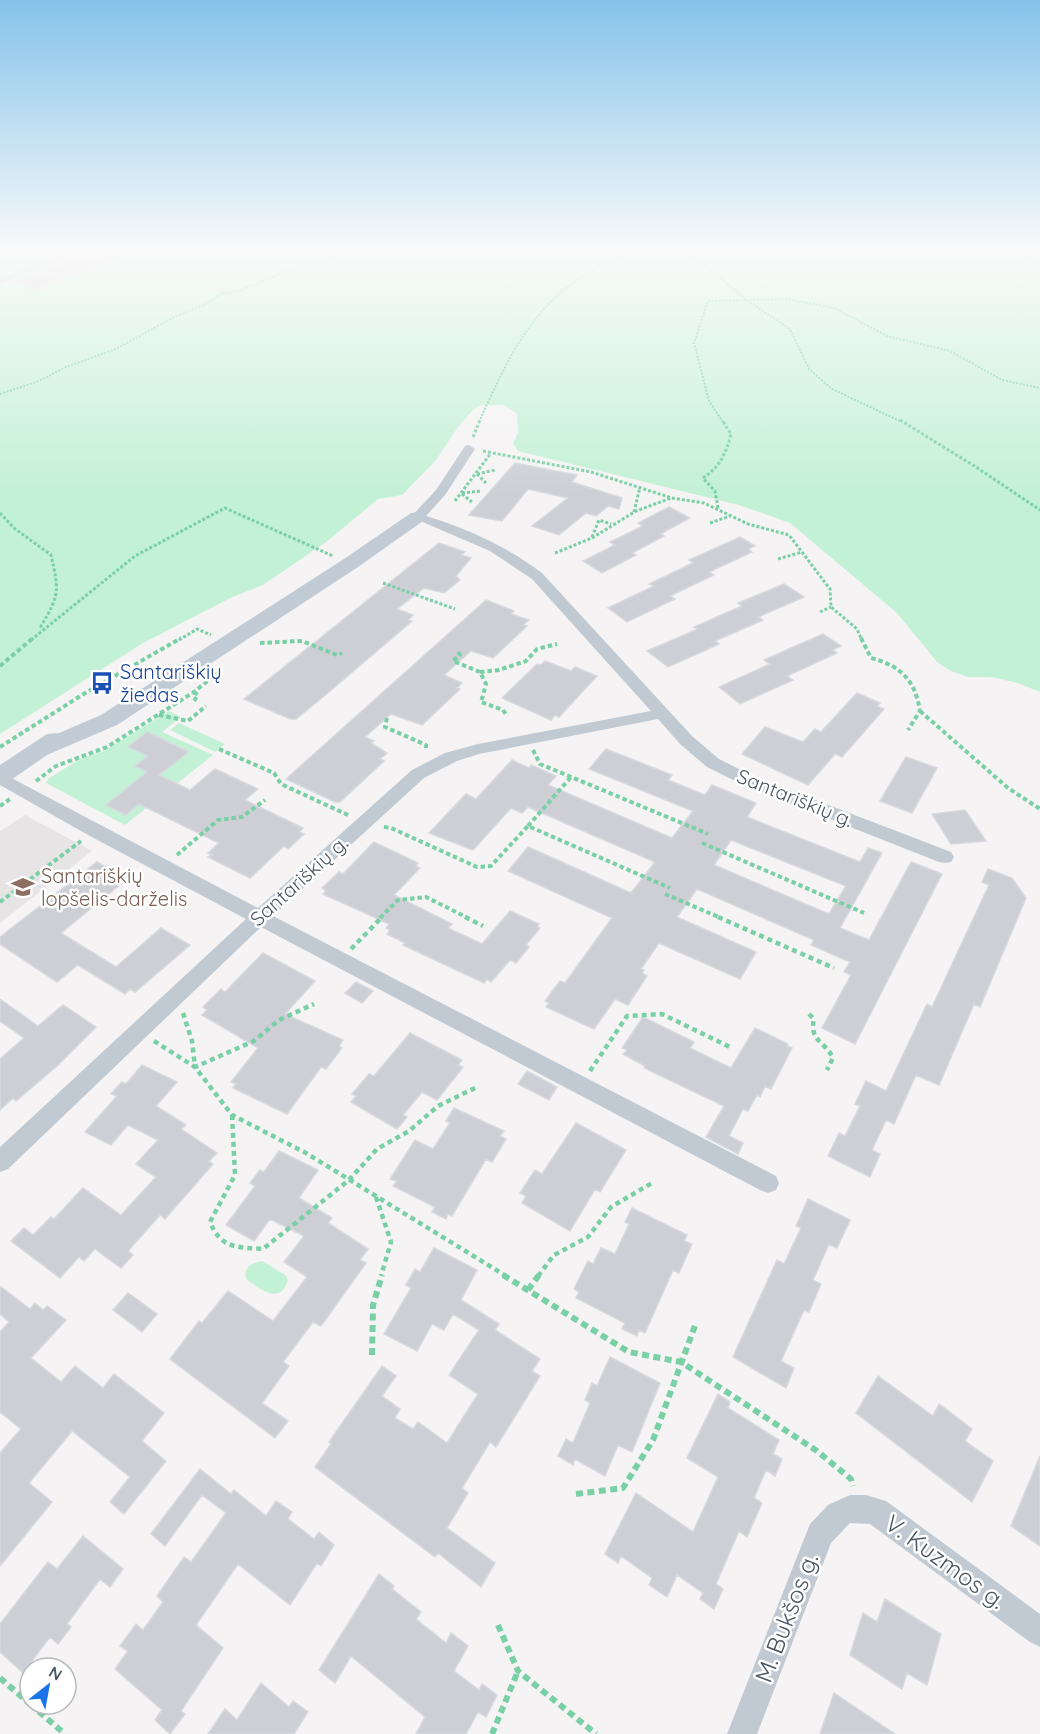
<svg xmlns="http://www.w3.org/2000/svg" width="1040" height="1734" viewBox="0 0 1040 1734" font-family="Quicksand,sans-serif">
<rect width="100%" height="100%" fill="#f5f3f3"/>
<!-- education -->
<path fill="#e6e4e5" d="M25 815 92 851 0 923V831Z"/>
<!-- green -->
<path fill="#c3f1d5" d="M0 251H1040V692L1018 683 991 677H968L951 671 937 662 897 613 790 523 739 505 518 451 513 443 518 433 517 414 504 405H481L473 410 458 427 436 460 402 495 378 499 326 542 263 585 230 598 143 643 0 734Z
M169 711 181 717 162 732 213 755 125 825 46 783 48 779 80 759 104 751Z
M179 723 225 744 215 752 170 730Z
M262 1261 285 1275 288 1280C281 1305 260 1290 246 1279 243 1267 252 1263 262 1261Z"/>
<!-- building -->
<path fill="#cdcfd5" stroke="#d7d9de" stroke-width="1.5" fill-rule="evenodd" d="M94 251H113L115 259 34 289 14 281Z
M515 463 577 475 572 482 622 498 619 509 608 506 596 516 586 513 559 535 532 526 568 498 528 489 502 521 469 515Z
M669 507 690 518 660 534 664 536 632 553 636 555 602 573 583 561 615 545 610 542 643 526 638 523Z
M740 537 755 546 748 549 752 552 709 572 714 575 670 596 675 599 627 622 608 608 654 586 649 584 693 563 689 560Z
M439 543 465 552 461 555 471 558 456 576 460 580 444 593 424 588 397 609 413 615 408 620 412 621 323 697 296 719H290L244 699Z
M784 584 804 597 758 617 763 620 715 641 719 644 668 667 647 651 698 629 694 627 742 606 738 603Z
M486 600 514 611 511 614 529 620 523 625 527 626 493 658 471 651 444 675 462 683 457 688 460 689 422 725 391 714 365 737 374 741 371 743 387 753 380 759 384 761 340 802H335L286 779Z
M823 634 841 646 833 650 837 653 787 676 793 680 740 704 719 687 770 664 764 660Z
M545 661 571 671 575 667 597 676 559 717 555 715 551 720 502 698 537 664 541 665Z
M857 693 880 703 877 706 884 709 842 757 835 754 808 785 742 754 765 727 803 742 815 729 821 732Z
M147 732 189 752 159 775 190 790 215 769 258 789 245 800 303 828 299 832 304 834 288 849 284 846 250 878 208 857 212 855 208 853 219 843 139 804 126 815 106 805 147 772 135 766 148 756 128 747Z
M606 749 672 775 668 780 705 795 712 785 756 803 747 817 860 862 868 848 882 853 840 928 869 940 911 862 942 874 855 1044 822 1028 851 975 844 972 850 962 811 945 814 940 697 889 677 917 756 952 740 979 659 943 641 969 644 970 642 973 647 976 628 1005 615 999 594 1029 546 1007 549 1003 545 1001 560 981 565 983 612 918 508 871 528 847 631 893 655 862 528 807 522 813 511 808 473 850 429 833 466 794 476 799 512 760 529 768 531 765 556 776 548 785 672 838 693 811 589 769ZM731 840 846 886 829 914 714 865Z
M906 757 937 768 912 813 880 801Z
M965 810 986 841 951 844 932 814Z
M374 842 418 863 416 866 420 868 394 895 452 924 448 928 482 944 510 911 539 924 537 927 540 928 526 945 529 947 516 963 510 960 491 982 487 979 484 983 403 945 405 943 387 934 390 930 386 928 389 924 323 894 326 891 322 888 339 872 343 874Z
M97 862 127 879 61 933 116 967 161 928 190 945 135 992 130 989 125 994 78 965 57 982 0 944V937Z
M988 869 1012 878 1026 898 980 1007 974 1004 939 1085 916 1075 894 1124 886 1120 872 1150 880 1154 870 1177 828 1156 839 1133 845 1136 860 1106 855 1104 866 1081 886 1091 927 1004 932 1007 989 885 982 882Z
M263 953 315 981 285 1014 343 1040 339 1046 342 1048 326 1069 321 1067 287 1114 233 1088 236 1084 231 1082 258 1048 202 1015 207 1010 203 1007 221 989 225 992Z
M356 982 373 991 362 1003 345 993Z
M0 999 38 1026 63 1005 96 1027 57 1066 16 1101 13 1098 0 1110V1059L24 1038 0 1021Z
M643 1017 694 1042 690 1048 731 1068 755 1028 788 1044 787 1046 792 1048 771 1089 765 1086 760 1097 757 1095 748 1111 743 1109 729 1136 743 1143 738 1154 706 1137 724 1106 644 1068 645 1066 623 1054 627 1050 622 1048Z
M410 1033 462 1060 458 1065 463 1067 437 1100 422 1092 403 1115 407 1117 397 1129 351 1102 356 1096 352 1094 369 1074 374 1076Z
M142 1065 177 1082 156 1106 186 1125 181 1129 217 1153 209 1161 213 1164 165 1219 160 1215 128 1251 133 1255 121 1268 95 1249 84 1261 79 1257 60 1278 11 1241 24 1228 33 1235 51 1217 54 1219 83 1188 121 1215 156 1177 136 1164 158 1140 128 1125 111 1145 85 1132 117 1096 111 1094 122 1082 126 1084Z
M527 1071 557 1087 549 1100 518 1084Z
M454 1108 504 1131 500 1136 506 1139 492 1162 486 1159 452 1216 448 1214 446 1219 432 1212 435 1207 393 1186 397 1181 390 1179 415 1140 433 1149 450 1123 446 1121Z
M576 1123 626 1150 600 1192 595 1189 570 1231 522 1203 526 1196 520 1193 535 1170 542 1174Z
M279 1151 318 1170 299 1198 332 1218 328 1223 368 1249 360 1260 366 1263 321 1326 313 1322 283 1362 289 1366 262 1403 288 1421 275 1438 170 1359 199 1321 202 1323 228 1291 273 1321 307 1277 284 1262 304 1236 270 1219 254 1241 226 1225 255 1186 250 1183 260 1170 264 1172Z
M808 1199 850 1220 837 1248 829 1244 813 1280 821 1284 809 1312 804 1310 781 1361 794 1368 786 1388 733 1357 777 1260 784 1264 801 1228 796 1226Z
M632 1208 687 1235 684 1241 692 1244 679 1273 673 1270 645 1333 639 1330 637 1336 622 1329 625 1323 576 1298 579 1292 574 1289 588 1261 593 1264 601 1248 615 1254 629 1224 625 1222Z
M434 1248 477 1270 461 1300 499 1324 495 1330 540 1359 532 1371 540 1376 496 1447 490 1442 462 1488 468 1493 447 1528 495 1563 481 1587 438 1553 435 1557 315 1467 331 1444 329 1442 382 1366 396 1376 382 1396 400 1409 395 1418 413 1429 418 1422 447 1443 478 1394 449 1375 479 1330 453 1314 444 1330 432 1324 417 1351 384 1334 411 1288 406 1285 415 1269 420 1272Z
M0 1286 30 1309 35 1303 43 1310 47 1306 66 1320 31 1358 61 1382 75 1366 103 1388 114 1374 164 1413 142 1441 166 1461 124 1514 110 1502 130 1477 72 1431 29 1483 52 1502 0 1566V1453L21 1429 0 1412V1332L9 1322 0 1314Z
M128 1293 157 1314 142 1332 113 1310Z
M610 1357 660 1383 632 1452 618 1445 605 1476 575 1459 573 1465 558 1456 566 1439 573 1443 590 1403 585 1400 592 1383 597 1386Z
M878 1376 933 1416 939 1404 972 1429 965 1441 993 1461 972 1502 856 1413Z
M718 1394 730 1402 728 1408 779 1440 773 1454 782 1459 775 1476 766 1470 754 1498 762 1503 747 1537 739 1531 716 1584 723 1589 714 1609 700 1599 703 1593 677 1575 667 1597 649 1585 652 1578 621 1556 618 1563 605 1554 636 1493 693 1532 718 1477 687 1458Z
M1040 1456V1546L1011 1526Z
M200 1469 231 1494 234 1490 266 1516 276 1501 292 1512 288 1519 314 1539 319 1532 334 1545 321 1566 317 1563 290 1605 238 1564 196 1625 223 1648 181 1711 185 1714 170 1734 155 1720 162 1710 115 1669 128 1651 120 1646 136 1624 143 1630 163 1602 157 1596 184 1557 191 1562 226 1513 202 1495 165 1546 151 1534Z
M83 1536 123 1569 110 1587 100 1579 67 1624 71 1627 58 1644 50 1637 23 1673 0 1652V1624L48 1562 57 1569Z
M379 1574 394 1586 392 1589 421 1612 416 1619 446 1643 451 1633 468 1646 454 1671 479 1690 482 1684 497 1695 486 1717 478 1712 466 1734H416L425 1717 351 1656 335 1683 319 1670Z
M885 1599 941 1634 927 1685 907 1673 902 1689 850 1655 863 1613 877 1622Z
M261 1683 289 1707 293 1701 308 1712 294 1734H208L225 1709 237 1720Z
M834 1693 895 1734H820Z"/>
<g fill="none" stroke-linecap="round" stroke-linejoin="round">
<!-- path-far4 -->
<path stroke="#7ad0a6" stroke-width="2" stroke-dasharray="2 1.5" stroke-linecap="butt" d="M688 251 748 301 790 329 809 369 832 389 902 422
M1018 251 1040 262
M0 394 39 381 66 367 116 349 176 316 204 305 221 294 239 291 291 269 327 259 333 251
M479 422C498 380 521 328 556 297 577 277 604 264 630 251
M723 422 709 401 694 343 708 301 787 299 834 308 887 336 950 351 1002 380 1040 388"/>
<!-- path-far3 -->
<path stroke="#7ad0a6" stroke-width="3" stroke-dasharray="3 2" stroke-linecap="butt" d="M900 420 976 467 1040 510
M473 437 480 420
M483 451 591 472 672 498 704 503 748 524 789 535 830 589 831 607 857 629 862 640
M477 474 495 470
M477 474 486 483
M462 493 482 491
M462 494 472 502
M455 501 491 453
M718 508 715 491 703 478C720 467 726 453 731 434L722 420
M634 512 640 487
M0 513 14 528 51 555C59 590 60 595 41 626V630
M710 523 730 516
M592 537 599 520 611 524
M555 553 592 538 636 511 671 498
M778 559 802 552
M383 583 455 609
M820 612 831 607
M31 640 135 556 225 508 333 556
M179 640 197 629 211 635"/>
<!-- path-far2 -->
<path stroke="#7ad0a6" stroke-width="4" stroke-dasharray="4.5 3" stroke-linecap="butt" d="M861 638 871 658C901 666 915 680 920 711L908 730
M260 643 302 641 337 655 342 653
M458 652 460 655 453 661 480 672 486 684 481 702 503 710 507 716
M0 666 33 638
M480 672 499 670 526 661 537 649 557 644
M194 692 198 695 194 701
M920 711 1008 788 1040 809
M159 715 188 721 206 706
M387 718 385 727 426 745V751
M0 747 82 695 181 638
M219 749 274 773 281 784 348 815
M533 750 540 764 708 834
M36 781 56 766 107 747 194 692 221 670
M0 806 10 799
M528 826 571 777
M384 827 391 828 477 867 491 866 528 826 670 888
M702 843 864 913
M177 855 218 820 242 817 265 800
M665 894 721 918
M0 902 81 841
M380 918 398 900 426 897 468 918"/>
<!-- path-far1 -->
<path stroke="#7ad0a6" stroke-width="4.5" stroke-dasharray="5 4" stroke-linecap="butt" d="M465 917 483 926
M718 917 834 968
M351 949 382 917
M183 1013 192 1041 195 1067 254 1041 279 1020 314 1004
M809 1014 814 1019C809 1041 825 1041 833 1058L827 1070
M154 1041 195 1067 232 1115 306 1153 506 1276
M590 1071 627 1016 662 1014 732 1048
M232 1115 235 1175 210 1222C221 1249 237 1247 263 1249L349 1180 377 1149 409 1131 438 1106 477 1087
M376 1197 391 1242 381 1276
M538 1276 554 1255 588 1237 611 1207 652 1183"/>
<!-- path -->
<path stroke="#7ad0a6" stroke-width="6" stroke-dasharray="7 4.5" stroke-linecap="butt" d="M503 1275 629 1352 681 1362 817 1451 851 1479 853 1486
M528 1290 539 1275
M372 1355 373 1305 382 1275
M576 1494 623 1488 653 1440 696 1323
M498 1625 518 1671 596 1734
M0 1678 30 1704
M30 1704 65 1734
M492 1734 518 1671"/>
<!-- street -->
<path fill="#c1cad2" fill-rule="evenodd" d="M70 251H83L0 284V278Z
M469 445 475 449 445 495 426 516C468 529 506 546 542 573L692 736 719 759 753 776 951 852 954 857 951 862 945 863 939 862 741 784 707 767 680 744 658 719 479 754 457 761 424 778 273 916 776 1176 779 1183 776 1190 768 1193 760 1190 261 927 8 1169 0 1172V1147L246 919 88 835 0 785V772L258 908 412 770 445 753 478 744 651 711 532 579 490 551 411 517 436 490 465 446Z
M850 1495H866L886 1501 1040 1614V1647L1030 1642 870 1524 850 1523 831 1543 757 1734H727L810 1524 828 1505Z"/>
<!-- secondary -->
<path fill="#c1cbd6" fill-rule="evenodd" d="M417 512 423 513 426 517 423 521 358 567 117 725 47 755 8 782 0 784V765L47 734 59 733 101 715 344 559 411 513Z"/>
</g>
<!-- sky -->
<linearGradient id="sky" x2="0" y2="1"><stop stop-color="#85c3ea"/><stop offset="0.51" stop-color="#fafafa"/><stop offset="1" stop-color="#fafafa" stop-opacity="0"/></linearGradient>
<rect width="1040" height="494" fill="url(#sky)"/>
<!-- icons -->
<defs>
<g id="bus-bare" transform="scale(1.8)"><path d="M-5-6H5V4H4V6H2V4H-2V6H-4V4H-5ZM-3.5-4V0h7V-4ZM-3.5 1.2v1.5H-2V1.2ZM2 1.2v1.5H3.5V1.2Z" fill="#1a4fb4" stroke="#fff" stroke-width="2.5" paint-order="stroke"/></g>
<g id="school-bare" transform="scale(1.8)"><path d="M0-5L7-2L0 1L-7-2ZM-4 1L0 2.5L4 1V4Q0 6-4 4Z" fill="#8d6e63" stroke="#fff" stroke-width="2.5" paint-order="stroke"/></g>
</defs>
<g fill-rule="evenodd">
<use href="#bus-bare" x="102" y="683"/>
<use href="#school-bare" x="23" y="887"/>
</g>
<g text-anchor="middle" stroke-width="5" stroke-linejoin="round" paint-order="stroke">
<!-- transit labels -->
<g font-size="20" fill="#164399" stroke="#fff" text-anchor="start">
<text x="120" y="679">Santariškių<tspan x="120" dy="23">žiedas</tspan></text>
</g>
<!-- street labels -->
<g font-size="20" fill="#4a5661" stroke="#fff">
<text transform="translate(795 798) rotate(22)" y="7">Santariškių g.</text>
<text transform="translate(299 881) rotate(-42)" y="7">Santariškių g.</text>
</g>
<!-- education labels -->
<g font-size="20" fill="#785e54" stroke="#fff" text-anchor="start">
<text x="41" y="883">Santariškių<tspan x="41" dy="23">lopšelis-darželis</tspan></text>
</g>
<!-- near-street labels -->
<g font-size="24" fill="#4a5661" stroke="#fff">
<text transform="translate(945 1562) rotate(36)" y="8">V. Kuzmos g.</text>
<text transform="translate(787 1618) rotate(-69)" y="8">M. Bukšos g.</text>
</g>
</g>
<!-- north arrow -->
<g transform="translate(48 1686) rotate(31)"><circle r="28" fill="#ffffff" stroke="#b7bbc0" stroke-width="1.5"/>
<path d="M0-4.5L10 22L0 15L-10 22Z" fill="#1a73e8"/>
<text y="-9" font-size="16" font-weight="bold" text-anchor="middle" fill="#4a5661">N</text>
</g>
</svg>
